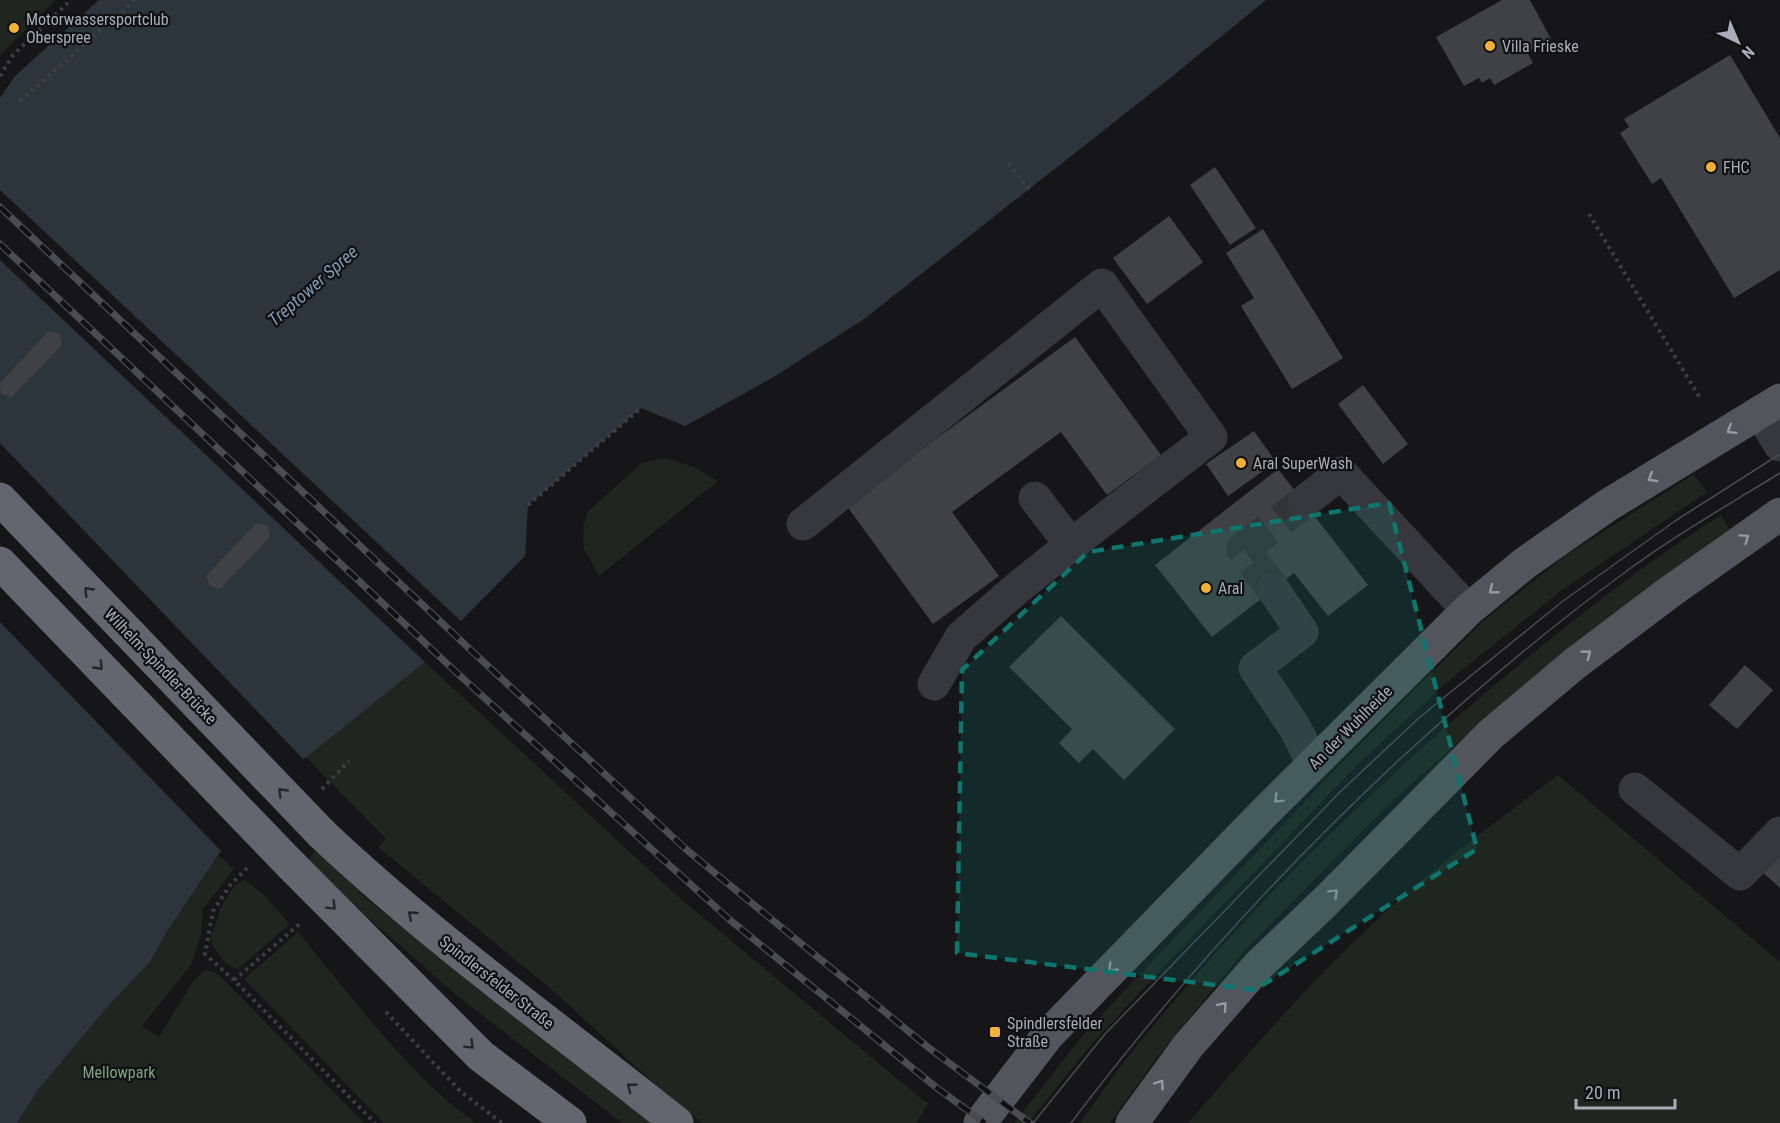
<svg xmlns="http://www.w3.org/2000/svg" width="1780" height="1123" viewBox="0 0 1780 1123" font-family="'Roboto Condensed',sans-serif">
<rect width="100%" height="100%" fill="#161618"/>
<!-- green -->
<path fill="#1e261f" d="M0 0H56L0 55Z
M664 458 694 467 718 481 599 576 584 549 583 526 588 511 642 463Z
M1694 474 1707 492 1562 590 1446 683 1360 762 1187 942 1090 1046 1028 1123H1014L1087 1030 1333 772 1483 621 1565 556Z
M1721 515 1729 529 1656 582 1520 688 1390 803 1245 950 1155 1060 1110 1123H1080C1096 1101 1111 1078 1128 1057 1241 914 1374 785 1514 669 1580 614 1648 561 1721 515Z
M425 662 675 894 924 1101 929 1103 916 1123H702L660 1089 557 994 378 847 386 839 306 757Z
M1558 775 1780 962V1123H1188C1246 1057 1303 989 1367 929 1426 873 1493 824 1558 775Z
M316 849 369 901 653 1123H622L455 994 355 906 308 860Z
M218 855 234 869 203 909 201 935 191 965 142 1026 159 1037 194 980 205 970 212 971 220 976 364 1123H17L38 1090 110 1004 150 962 166 933Z
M245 880 262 893 290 924 238 969 226 964 212 945 211 937 222 905 235 885Z
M298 932C344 987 387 1046 440 1094 451 1105 464 1114 476 1123H384L244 979Z"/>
<!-- water -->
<path fill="#2c353c" d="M99 0H1266L1169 79 864 319 772 378 685 426 641 408 528 505 525 556 461 621 425 662 253 800 240 831 218 855 166 933 150 962 110 1004 38 1090 17 1123H0V98L15 76Z"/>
<!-- pier -->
<path fill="#161618" d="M0 190 463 623 427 664 0 260Z
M0 443 306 762 255 802 242 832 223 853 0 622Z"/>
<!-- building -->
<path fill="#404145" d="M1502 0H1530L1551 39 1527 52 1533 63 1494 85 1490 78 1482 83 1479 78 1464 86 1436 37Z
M1730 55 1780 138V270L1734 298 1661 178 1652 184 1620 133 1629 127 1624 119Z
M1215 167 1256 228 1230 245 1190 185Z
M1169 216 1203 262 1147 304 1113 258Z
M1263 229 1343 358 1292 389 1241 306 1254 298 1226 253Z
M49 331 60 334 62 345 12 397 1 394 0 383Z
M1075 337 1161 455 1107 495 1061 432 952 512 999 576 933 624 846 505Z
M1363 385 1408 444 1383 464 1338 404Z
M1254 431 1276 462 1228 496 1206 464Z
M1278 469 1368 585 1328 616 1294 573 1212 637 1155 565Z
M257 523 268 526 270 537 220 589 210 586 206 576Z
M1061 616 1175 729 1124 780 1093 749 1079 763 1059 743 1072 729 1009 667Z
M1745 665 1773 690 1737 729 1709 705Z
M1780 854V888L1760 870Z"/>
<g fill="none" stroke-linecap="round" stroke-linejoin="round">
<!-- minor-tunnel -->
<path stroke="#333438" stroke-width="33" stroke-dasharray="33 16" stroke-linecap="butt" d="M1273 589 1243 549 1304 502"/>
<!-- path -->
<path stroke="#3d3f44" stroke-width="4" stroke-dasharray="3 4.5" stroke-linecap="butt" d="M0 76 13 55 71 0
M20 101 135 0
M1008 164 1029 189
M1589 214 1700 398
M528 505 641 408
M322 789 349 761
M247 868 231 884 213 911 205 954 234 980 375 1123
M234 980 302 922
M386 1012 461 1092 502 1123"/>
<!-- minor -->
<path stroke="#37383d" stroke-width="33" d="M1760 412 1780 445
M1304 502 1341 473 1468 610
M803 524 1102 285 1211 437 1071 545
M1273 589 1302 632 1255 668 1295 728 1313 763
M934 684 961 637 1016 589 1071 545 1035 498
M1635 789 1740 874 1780 833"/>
<!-- major -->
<path stroke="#53555c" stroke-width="33" d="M980 1123 1048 1035 1264 813 1468 610 1525 563 1608 505 1780 400
M1132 1123 1188 1046 1258 966 1327 900 1491 734 1573 665 1671 591 1780 514"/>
<!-- highway -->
<path stroke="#63666e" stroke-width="33" d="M322 834C433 939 558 1028 677 1123
M291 865 481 1056 570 1123"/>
<!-- tram -->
<path stroke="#4a4c52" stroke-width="1.5" d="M1033 1123 1105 1034 1341 791 1420 717 1563 601 1675 521 1780 454
M1071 1123C1170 992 1280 871 1400 759 1472 693 1546 630 1624 573 1674 536 1728 505 1780 473"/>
<!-- rail casing -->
<g stroke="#4a4c52" stroke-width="7">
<path id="rail" d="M0 207 475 654 688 851 929 1048 1030 1123
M0 244 457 673 730 920 937 1088 985 1123"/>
</g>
<!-- rail -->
<use href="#rail" stroke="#111113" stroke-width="4.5" stroke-dasharray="14" stroke-linecap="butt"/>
<!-- highway-bridge -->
<path stroke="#63666e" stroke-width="33" d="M0 499 322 834
M0 563 291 865"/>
</g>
<!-- one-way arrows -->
<defs><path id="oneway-chevron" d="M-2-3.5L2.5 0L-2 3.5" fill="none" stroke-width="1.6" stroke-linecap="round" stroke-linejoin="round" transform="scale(1.5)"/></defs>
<g stroke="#979ba6">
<use href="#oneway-chevron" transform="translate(1731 430) rotate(148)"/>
<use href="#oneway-chevron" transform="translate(1652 478) rotate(149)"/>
<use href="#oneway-chevron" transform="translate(1745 538) rotate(-35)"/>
<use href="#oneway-chevron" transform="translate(1493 590) rotate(141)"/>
<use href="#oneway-chevron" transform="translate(1587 654) rotate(-37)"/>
<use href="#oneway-chevron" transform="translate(1278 799) rotate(135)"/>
<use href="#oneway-chevron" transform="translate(1334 893) rotate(-45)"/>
<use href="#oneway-chevron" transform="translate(1112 968) rotate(134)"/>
<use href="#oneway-chevron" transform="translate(1223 1006) rotate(-49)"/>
<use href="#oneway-chevron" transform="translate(1160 1084) rotate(-54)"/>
</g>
<g stroke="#26262a">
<use href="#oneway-chevron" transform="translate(88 591) rotate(-134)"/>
<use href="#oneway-chevron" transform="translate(99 666) rotate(46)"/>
<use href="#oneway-chevron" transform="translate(282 792) rotate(-134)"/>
<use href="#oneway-chevron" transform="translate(332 906) rotate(45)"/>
<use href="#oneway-chevron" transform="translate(412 915) rotate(-139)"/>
<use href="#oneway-chevron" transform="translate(470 1045) rotate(45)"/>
<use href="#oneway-chevron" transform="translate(631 1087) rotate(-142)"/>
</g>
<!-- marked area -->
<path fill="#0f766e" fill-opacity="0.2" stroke="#0f766e" stroke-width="4.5" stroke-dasharray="12 8" stroke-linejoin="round" d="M1389 503 1477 849 1255 990 957 953 962 670 1088 552Z"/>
<!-- markers -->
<g fill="#f2b134" stroke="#111113" stroke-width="2">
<circle cx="14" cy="28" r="6"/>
<circle cx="1490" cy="46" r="6"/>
<circle cx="1711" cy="167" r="6"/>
<circle cx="1241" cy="463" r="6"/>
<circle cx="1206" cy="588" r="6"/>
<rect x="989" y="1026" width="12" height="12" rx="3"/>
</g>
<g text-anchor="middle" stroke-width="4.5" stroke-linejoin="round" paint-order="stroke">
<!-- poi labels -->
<g font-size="16" fill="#a8adb8" stroke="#111113" text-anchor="start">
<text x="26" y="25">Motorwassersportclub<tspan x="26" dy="18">Oberspree</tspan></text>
<text x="1502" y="52">Villa Frieske</text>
<text x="1723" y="173">FHC</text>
<text x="1253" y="469">Aral SuperWash</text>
<text x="1218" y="594">Aral</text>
<text x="1007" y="1029">Spindlersfelder<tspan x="1007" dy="18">Straße</tspan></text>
</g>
<!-- street labels -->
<g font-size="16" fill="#a8adb8" stroke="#111113">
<text transform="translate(161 666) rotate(46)" y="6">Wilhelm-Spindler-Brücke</text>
<text transform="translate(1350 727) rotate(-45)" y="6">An der Wuhlheide</text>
<text transform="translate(497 982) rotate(38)" y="6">Spindlersfelder Straße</text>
</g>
<!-- park labels -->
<g font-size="16" fill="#7fa381" stroke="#111113">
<text x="119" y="1078">Mellowpark</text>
</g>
<!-- water labels -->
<g font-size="18" font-style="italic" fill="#7f9bb3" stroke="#111113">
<text transform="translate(313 286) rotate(-41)" y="6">Treptower Spree</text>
</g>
</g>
<!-- north arrow -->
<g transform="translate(1738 42) rotate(136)" stroke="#111113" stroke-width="4.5" paint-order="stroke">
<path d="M0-4.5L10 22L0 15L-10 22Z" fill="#a8adb8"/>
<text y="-9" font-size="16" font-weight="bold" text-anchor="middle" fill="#a8adb8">N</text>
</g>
<!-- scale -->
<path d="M1576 1099v9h99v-9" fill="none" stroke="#a8adb8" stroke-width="3"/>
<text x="1585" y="1099" font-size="18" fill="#a8adb8" stroke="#111113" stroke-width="4.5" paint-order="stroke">20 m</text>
</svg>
